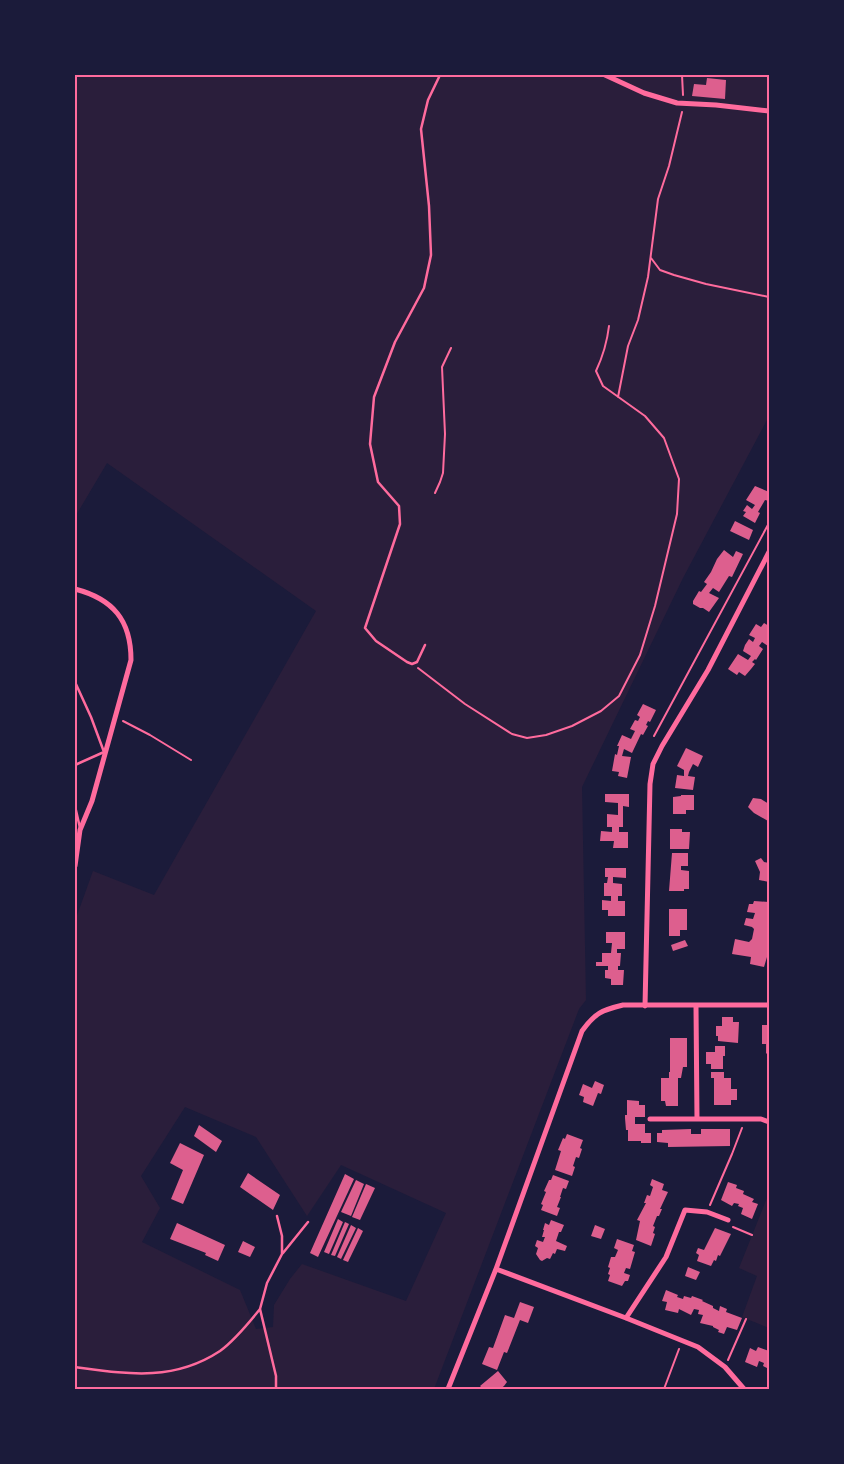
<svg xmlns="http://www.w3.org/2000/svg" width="844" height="1464" viewBox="0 0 844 1464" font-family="Jost,sans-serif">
<rect width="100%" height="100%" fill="#1b1b3a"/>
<!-- green -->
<path fill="#2a1e3b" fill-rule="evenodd" d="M75 75H769V416L683 578 582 787 586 1000 579 1009 434 1389H75V921L93 871 154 895 316 611 107 463 75 517ZM185 1107 256 1137 307 1216 341 1165 446 1213 406 1301 302 1264 290 1279 274 1305 273 1327 256 1329 240 1290 142 1242 160 1208 141 1176Z
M769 1193V1328L742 1317 757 1276 739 1268Z"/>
<!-- building -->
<path fill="#dd5f8e" d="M707 78 726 80 725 99 692 96 694 84 706 85Z
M755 486 769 492V501L765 500 758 512 760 513 755 523 743 516 746 512 743 511 747 505 752 509 755 505 746 500Z
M735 521 753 530 749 540 730 531Z
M724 550 733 557 736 551 743 554 732 577 729 576 719 592 713 588 709 593 719 598 709 612 703 608H700L693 604V601L699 591 701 592 707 584 704 582 711 572 717 559Z
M764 623 769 626V645L768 646 762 642 759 646 763 649 756 660 755 659 752 662 755 664 751 669 745 676 739 672 737 675 728 669 738 654 748 660 751 656 743 651 745 645 749 639 753 642 755 638 749 635 756 624 761 627Z
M643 704 656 710 650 722 648 721 646 725 648 726 643 735 641 734 632 753 624 749 622 756 631 757 627 778 618 776 619 772 612 771 615 754 617 755 619 746H617L622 735 631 739 635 731 630 729 635 720 638 721 640 717 637 715Z
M686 748 703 756 698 767 693 764 689 772 688 776 695 777 693 790 675 788 677 775 684 776V770L677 766Z
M605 794H629V807L623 806V827H619V832H628V848H613L614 841H600L601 831 612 832V827H607V814L618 815V803L605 802Z
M681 795H694V810H686V814H673V797L681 796Z
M753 798 761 799 769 804 768 821 754 813 748 807Z
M670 829H682V832H690L689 849H670Z
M672 853H688V866H681V870L689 871V889H684V891H669Z
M761 858 764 862 769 863V882L759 880 760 872 755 861Z
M605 868H626V878L613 877V883L622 884V896H618V901H625V916H608V910H602V900L611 901V896H604V883H607L608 877H605Z
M754 901 769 902V958L767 957 764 967 750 964 751 957 732 954 735 939 749 942 752 939 754 929 752 927 744 925 746 918 753 919 755 913 747 912 749 904H753Z
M669 909H687V930H680V936H669Z
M606 932H625V949H617V953H621L620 966H618V970H624L623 985H611V979L605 978V970H608V966H596V962H602V953H611L612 943H606Z
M685 940 688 946 673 951 671 945Z
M722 1017H733V1022H739L738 1043 718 1041V1036H716V1026H722Z
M762 1025H769V1056L766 1053V1044H762Z
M670 1038H687V1067H683L681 1078H678V1106H666L665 1101H661V1078H669V1072H670Z
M715 1046H725V1056H723V1069H711V1064H706V1052H715Z
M711 1072H724V1078H731V1089H737V1100H731V1105H714V1078H711Z
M595 1081 604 1085 601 1094 598 1093 593 1106 583 1102 584 1097 579 1095 583 1084 592 1088Z
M627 1100 639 1101V1105H645V1117H635V1124H645V1133H651V1143H641V1141H628V1130H626L625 1118V1115H627Z
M199 1125 222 1141 216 1152 194 1136Z
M691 1129V1134H701V1129H730V1146L668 1147V1143L657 1142V1133H662V1130Z
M567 1134 583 1140 580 1148 582 1149 579 1158 576 1157 573 1166 575 1167 572 1176 555 1170 561 1151 558 1150 563 1138 565 1139Z
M180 1143 204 1155 183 1204 171 1199 183 1170 170 1163Z
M248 1173 280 1195 273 1210 240 1187Z
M345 1174 354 1179 318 1257 310 1253Z
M553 1175 569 1181 566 1189 563 1188 560 1197H561L557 1207 560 1208 557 1216 541 1210 543 1205 541 1204 546 1192 544 1191 549 1180H551Z
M652 1179 664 1184 662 1190 668 1192 660 1209H662L659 1216H657L653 1226 655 1227 653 1233 655 1234 651 1246 636 1240 640 1221 637 1220 646 1203H644L647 1195 650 1196 653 1187 650 1185Z
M356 1180 364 1184 351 1216 341 1212Z
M728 1182 737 1185 736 1188 744 1191 743 1194 754 1199 752 1202 758 1204 752 1219 741 1214 743 1208 738 1206 739 1204 734 1203 732 1206 721 1200Z
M366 1184 375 1188 360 1220 352 1217Z
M338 1219 343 1222 329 1254 324 1252Z
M551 1220 564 1225 561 1232H559L556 1241 567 1246 565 1251 557 1249 555 1254 553 1253 550 1259 547 1258 542 1261 540 1260 536 1254 538 1248 535 1246 537 1240 543 1242 545 1237H542L544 1230H543L545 1223 549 1225Z
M345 1222 349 1224 335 1256 331 1255Z
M177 1223 225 1245 218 1261 205 1255 206 1253 170 1239Z
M351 1225 356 1228 341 1259 337 1257Z
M595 1225 605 1229 601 1239 591 1236Z
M358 1228 363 1231 348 1262 343 1260Z
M715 1228 731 1234 720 1256 718 1255 716 1261 714 1260 711 1266 697 1261 699 1255 696 1253 698 1248 704 1250Z
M617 1239 634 1245 632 1251 635 1252 630 1269 626 1268 624 1273 630 1275 628 1281H625L622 1286 608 1281 610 1275 608 1274 610 1268 608 1267 611 1257H615L618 1250 614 1248Z
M243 1241 255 1247 250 1257 238 1252Z
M688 1267 700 1272 696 1280 685 1276Z
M666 1290 678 1295 677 1297 683 1299 684 1296 691 1298 692 1296 703 1300 702 1301 713 1306V1308L719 1311 720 1306 727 1309 726 1312 742 1318 737 1330 727 1327 724 1334 718 1332 719 1330 713 1327V1326L700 1323 703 1315 698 1314 699 1310 694 1309 691 1315 679 1309 678 1313 665 1310 667 1302 662 1301Z
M520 1302 534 1307 528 1323 520 1320 507 1353 504 1352 497 1370 482 1364 489 1347 493 1348 505 1315 514 1318Z
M758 1347 769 1351V1369L763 1366 764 1363 759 1361 757 1367 745 1362 750 1348 756 1351Z
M498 1371 507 1382 504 1386 500 1389H483L480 1386Z"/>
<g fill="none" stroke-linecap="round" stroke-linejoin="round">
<!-- path -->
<path stroke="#ff6b9d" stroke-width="2" d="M682 75 683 95
M651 258 660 270 674 275 706 284 769 297
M618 397 628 346 638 320 648 277 658 199 669 166 682 112
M435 493 440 482 443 473 445 434 442 367 451 348
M418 668 465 704 512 734 527 738 546 735 572 726 601 711 619 696 640 655 655 606 677 514 679 479 664 438 645 416 603 386 596 371C603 356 607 343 609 326
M123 721 150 735 191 760
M654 736 769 523
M710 1205 732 1154 742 1128
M733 1227 752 1235
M728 1360 746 1319
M664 1389 679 1349"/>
<!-- service -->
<path stroke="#ff6b9d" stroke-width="2.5" d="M425 645 417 662 412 664 407 662 376 641 365 628 400 524 399 506 378 482 370 444 374 397 395 342 424 288 431 255 429 206 421 129 428 100 440 75
M75 682 91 717 104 752 75 765
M75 806 80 828
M283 1253 308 1222
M75 1367C127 1374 173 1382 220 1351 235 1340 248 1324 260 1309
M276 1389V1376L260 1309 267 1283 282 1254V1236L277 1216"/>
<!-- minor -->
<path stroke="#ff6b9d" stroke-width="5" d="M605 75 644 93 677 103 716 105 769 111
M75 589C113 599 131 620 131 660L92 801 80 830 75 866
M645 1006 650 784 653 764 662 746 708 670 769 552
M696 1006 697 1119H761L769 1122
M650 1119H697
M496 1269 626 1318 698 1347 725 1367 744 1389
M626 1318 666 1257 685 1210 707 1212 728 1220
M448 1389 496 1269 582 1031C595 1013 602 1010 623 1005H769"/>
</g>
<!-- border -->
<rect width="844" height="1464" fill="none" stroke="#1b1b3a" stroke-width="152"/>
<rect x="76" y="76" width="692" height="1312" fill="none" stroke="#ff6b9d" stroke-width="2"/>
</svg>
